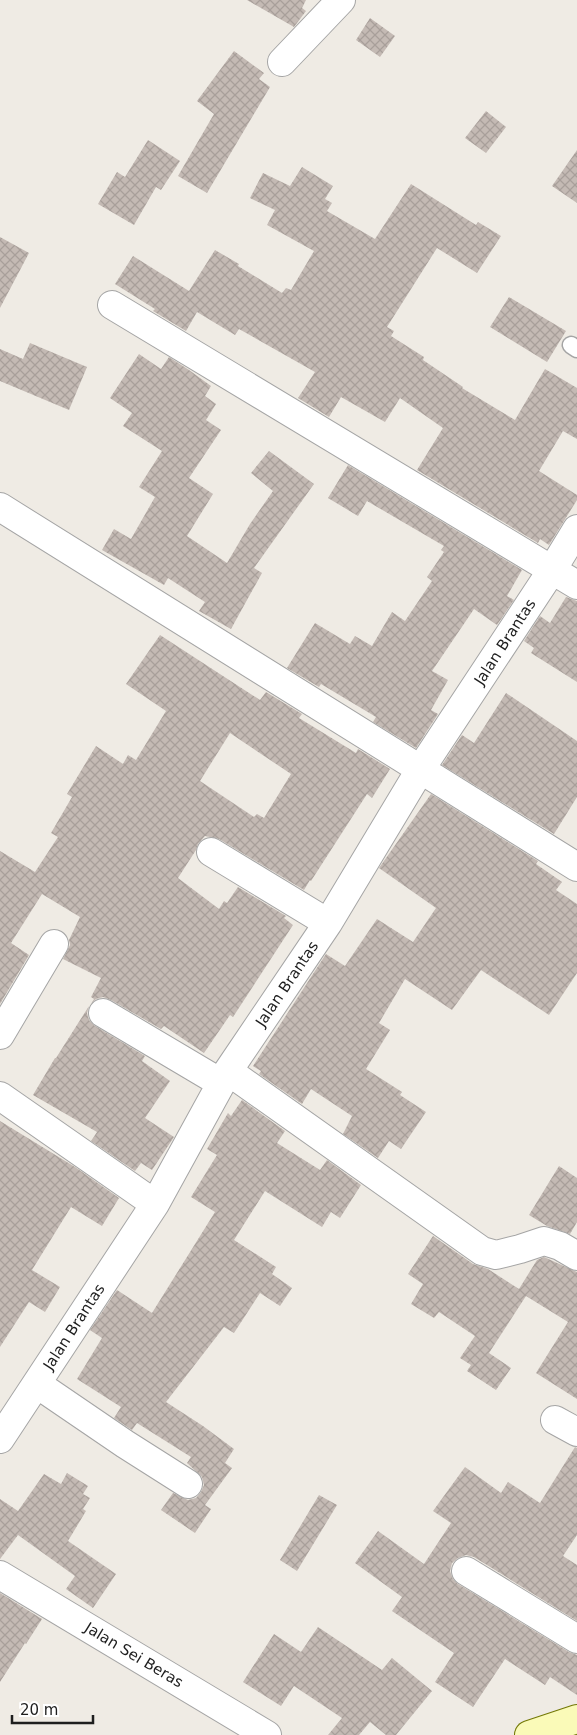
<svg xmlns="http://www.w3.org/2000/svg" width="577" height="1735" viewBox="0 0 577 1735" font-family="'DejaVu Sans',sans-serif">
<defs>
<pattern id="building-cross-hatch" width="8" height="8" patternUnits="userSpaceOnUse" patternTransform="scale(1.25)"><rect width="8" height="8" fill="#c4bab4"/><path d="M0 0l8 8M0 8l8-8" fill="none" stroke="#a89f9a"/></pattern>
</defs>
<rect width="100%" height="100%" fill="#efebe4"/>
<!-- building -->
<path fill="url(#building-cross-hatch)" fill-rule="evenodd" d="M247 0H306L302 8 306 11 294 27Z
M370 18 395 36 380 57 356 40Z
M234 51 264 73 259 79 270 87 207 193 178 176 214 114 197 101Z
M486 111 506 127 486 153 465 138Z
M148 140 180 161 161 190 156 187 134 225 98 204 117 172 125 177Z
M577 150V203L552 186Z
M302 167 333 186 325 199 332 203 327 211 375 239 411 184 476 225 478 222 501 236 477 273 437 248 387 327 394 331 391 336 424 357 423 360 463 387 462 388 515 420 545 369 577 388V439L563 431 539 471 577 495V500L549 545 540 539 538 543 417 470 443 428 400 398 385 422 341 397 329 417 298 398 315 372 239 329 235 335 197 312 186 331 153 311 155 309 115 284 133 256 189 291 215 250 239 264 238 266 282 293 286 288 291 290 314 251 267 225 275 210 250 198 263 173 290 186Z
M0 237 29 253 0 308Z
M509 297 566 331 547 362 490 327Z
M30 343 87 367 69 410 0 381V349L23 359Z
M139 354 161 369 169 357 189 370 211 386 205 396 216 404 206 420 221 430 189 478 213 494 187 536 227 563 250 524 273 491 251 473 269 451 314 484 254 568 262 573 231 629 199 611 205 602 168 578 164 585 102 550 114 529 131 539 155 497 139 487 162 451 123 426 132 413 110 398Z
M348 465 522 570 507 596 514 600 497 625 474 609 432 671 448 680 431 710 438 714 416 748 373 722 376 717 321 684 319 687 287 668 315 623 350 644 355 636 372 646 392 612 405 621 432 581 427 577 444 552 441 550 444 546 367 501 358 516 328 498Z
M566 597 577 601V682L531 653 534 648 524 641 540 616 550 623Z
M160 635 260 700 266 692 302 714 299 718 356 753 358 749 390 769 372 798 367 794 311 881 310 880 304 890 219 839 205 836 198 844 196 850 178 878 219 909 224 901 227 903 238 887 286 916 284 918 293 925 233 1017 230 1015 204 1053 164 1026 161 1029 111 1000 103 997 96 999 91 1004 94 999 91 997 101 978 63 959 70 945 69 940 80 917 42 894 11 943 29 955 0 1004V851L35 872 58 837 51 833 72 797 67 794 96 746 123 764 128 755 136 760 166 711 126 684ZM230 733 291 774 264 818 257 814 254 817 200 781Z
M506 693 577 741V797L554 834 442 765 462 735 474 743Z
M431 794 538 861 536 864 562 882 556 890 577 904V973L549 1015 481 970 452 1010 405 979 379 1023 390 1030 366 1069 402 1092 400 1095 426 1112 401 1149 389 1141 378 1158 343 1134 352 1116 311 1089 302 1104 259 1074 261 1071 253 1066 326 954 345 966 377 919 413 942 436 908 379 868Z
M89 1006 87 1013 89 1020 95 1026 145 1056 142 1061 170 1081 145 1118 174 1137 152 1170 141 1163 135 1171 91 1141 97 1132 33 1095 55 1058H56Z
M242 1100 285 1131 277 1143 320 1170 327 1160 361 1185 340 1218 331 1212 322 1227 265 1191 234 1240 276 1267 272 1274 292 1288 280 1306 260 1293 234 1333 224 1327 166 1402 203 1426 234 1449 225 1463 232 1468 205 1505 211 1509 195 1533 161 1510 173 1493 188 1500 196 1498 201 1492 204 1485 202 1477 187 1463 191 1457 137 1423 132 1430 114 1418 121 1407 77 1379 102 1338 90 1330 117 1290 152 1313 215 1212 191 1197 217 1155 207 1149 228 1113 231 1116Z
M0 1121 75 1167 119 1198 102 1226 71 1207 32 1270 60 1287 45 1312 29 1302 0 1347Z
M559 1166 577 1178V1222L570 1234 547 1226 529 1215Z
M433 1236 473 1264 488 1269 519 1289 537 1260 544 1257 577 1272V1399L536 1373 568 1322 526 1296 489 1353 511 1368 496 1390 467 1371 471 1365 460 1358 475 1336 439 1312 434 1318 411 1304 423 1284 408 1274Z
M575 1447 577 1448V1535L563 1556 577 1565V1621L474 1557 466 1555 458 1558 452 1563 450 1571 453 1579 458 1584 569 1652 577 1655V1695L550 1677 545 1685 505 1659 473 1707 435 1682 454 1653 392 1611 402 1597 355 1563 378 1531 424 1564 451 1523 433 1511 465 1467 501 1493 508 1482 540 1503Z
M67 1473 88 1486 83 1494 90 1498 83 1509 86 1511 68 1541 116 1574 93 1608 66 1589 75 1576 18 1535 0 1559V1499L18 1511 44 1474 61 1484Z
M319 1495 337 1505 297 1571 280 1560Z
M0 1593 42 1619 26 1644 25 1643 0 1682Z
M318 1627 382 1670 392 1658 432 1691 396 1735H386L370 1722 359 1735H328L342 1718 294 1686 281 1706 243 1682 274 1634 301 1652Z"/>
<g fill="none" stroke-linecap="round" stroke-linejoin="round">
<!-- lane casing -->
<g stroke="#a5a5a5" stroke-width="19">
<path id="lane" d="M571 345 577 349"/>
</g>
<!-- street casing -->
<g stroke="#a5a5a5" stroke-width="30">
<path id="street" d="M282 62 341 0
M112 305 577 585
M0 507 577 867
M211 852 328 923
M103 1013 221 1083
M0 1035 54 944
M228 1071 482 1251 496 1255 520 1249 544 1241 560 1246 577 1256
M0 1096 155 1204
M37 1384 125 1444 188 1484
M555 1420 577 1432
M0 1439 155 1204 228 1071 328 923 420 770 552 570 577 529
M466 1571 577 1639
M0 1575 267 1735"/>
</g>
<!-- secondary casing -->
<g stroke="#727704" stroke-width="30">
<path id="secondary" d="M529 1735 577 1719"/>
</g>
<!-- lane -->
<use href="#lane" stroke="#fff" stroke-width="16"/>
<!-- street -->
<use href="#street" stroke="#fff" stroke-width="28"/>
<!-- secondary -->
<use href="#secondary" stroke="#fafab8" stroke-width="28"/>
</g>
<g text-anchor="middle" stroke-width="4" stroke-linejoin="round" paint-order="stroke">
<!-- street labels -->
<g font-size="15" fill="#1e1e1e" stroke="#fff">
<text transform="translate(505 642) rotate(-57)" y="5">Jalan Brantas</text>
<text transform="translate(287 984) rotate(-56)" y="5">Jalan Brantas</text>
<text transform="translate(74 1327) rotate(-57)" y="5">Jalan Brantas</text>
<text transform="translate(134 1655) rotate(31)" y="5">Jalan Sei Beras</text>
</g>
</g>
<!-- scale -->
<path d="M12 1715v8h81v-8" fill="none" stroke="#1e1e1e" stroke-width="2.5"/>
<text x="20" y="1715" font-size="15" fill="#1e1e1e" stroke="#ffffff" stroke-width="4" paint-order="stroke">20 m</text>
</svg>
